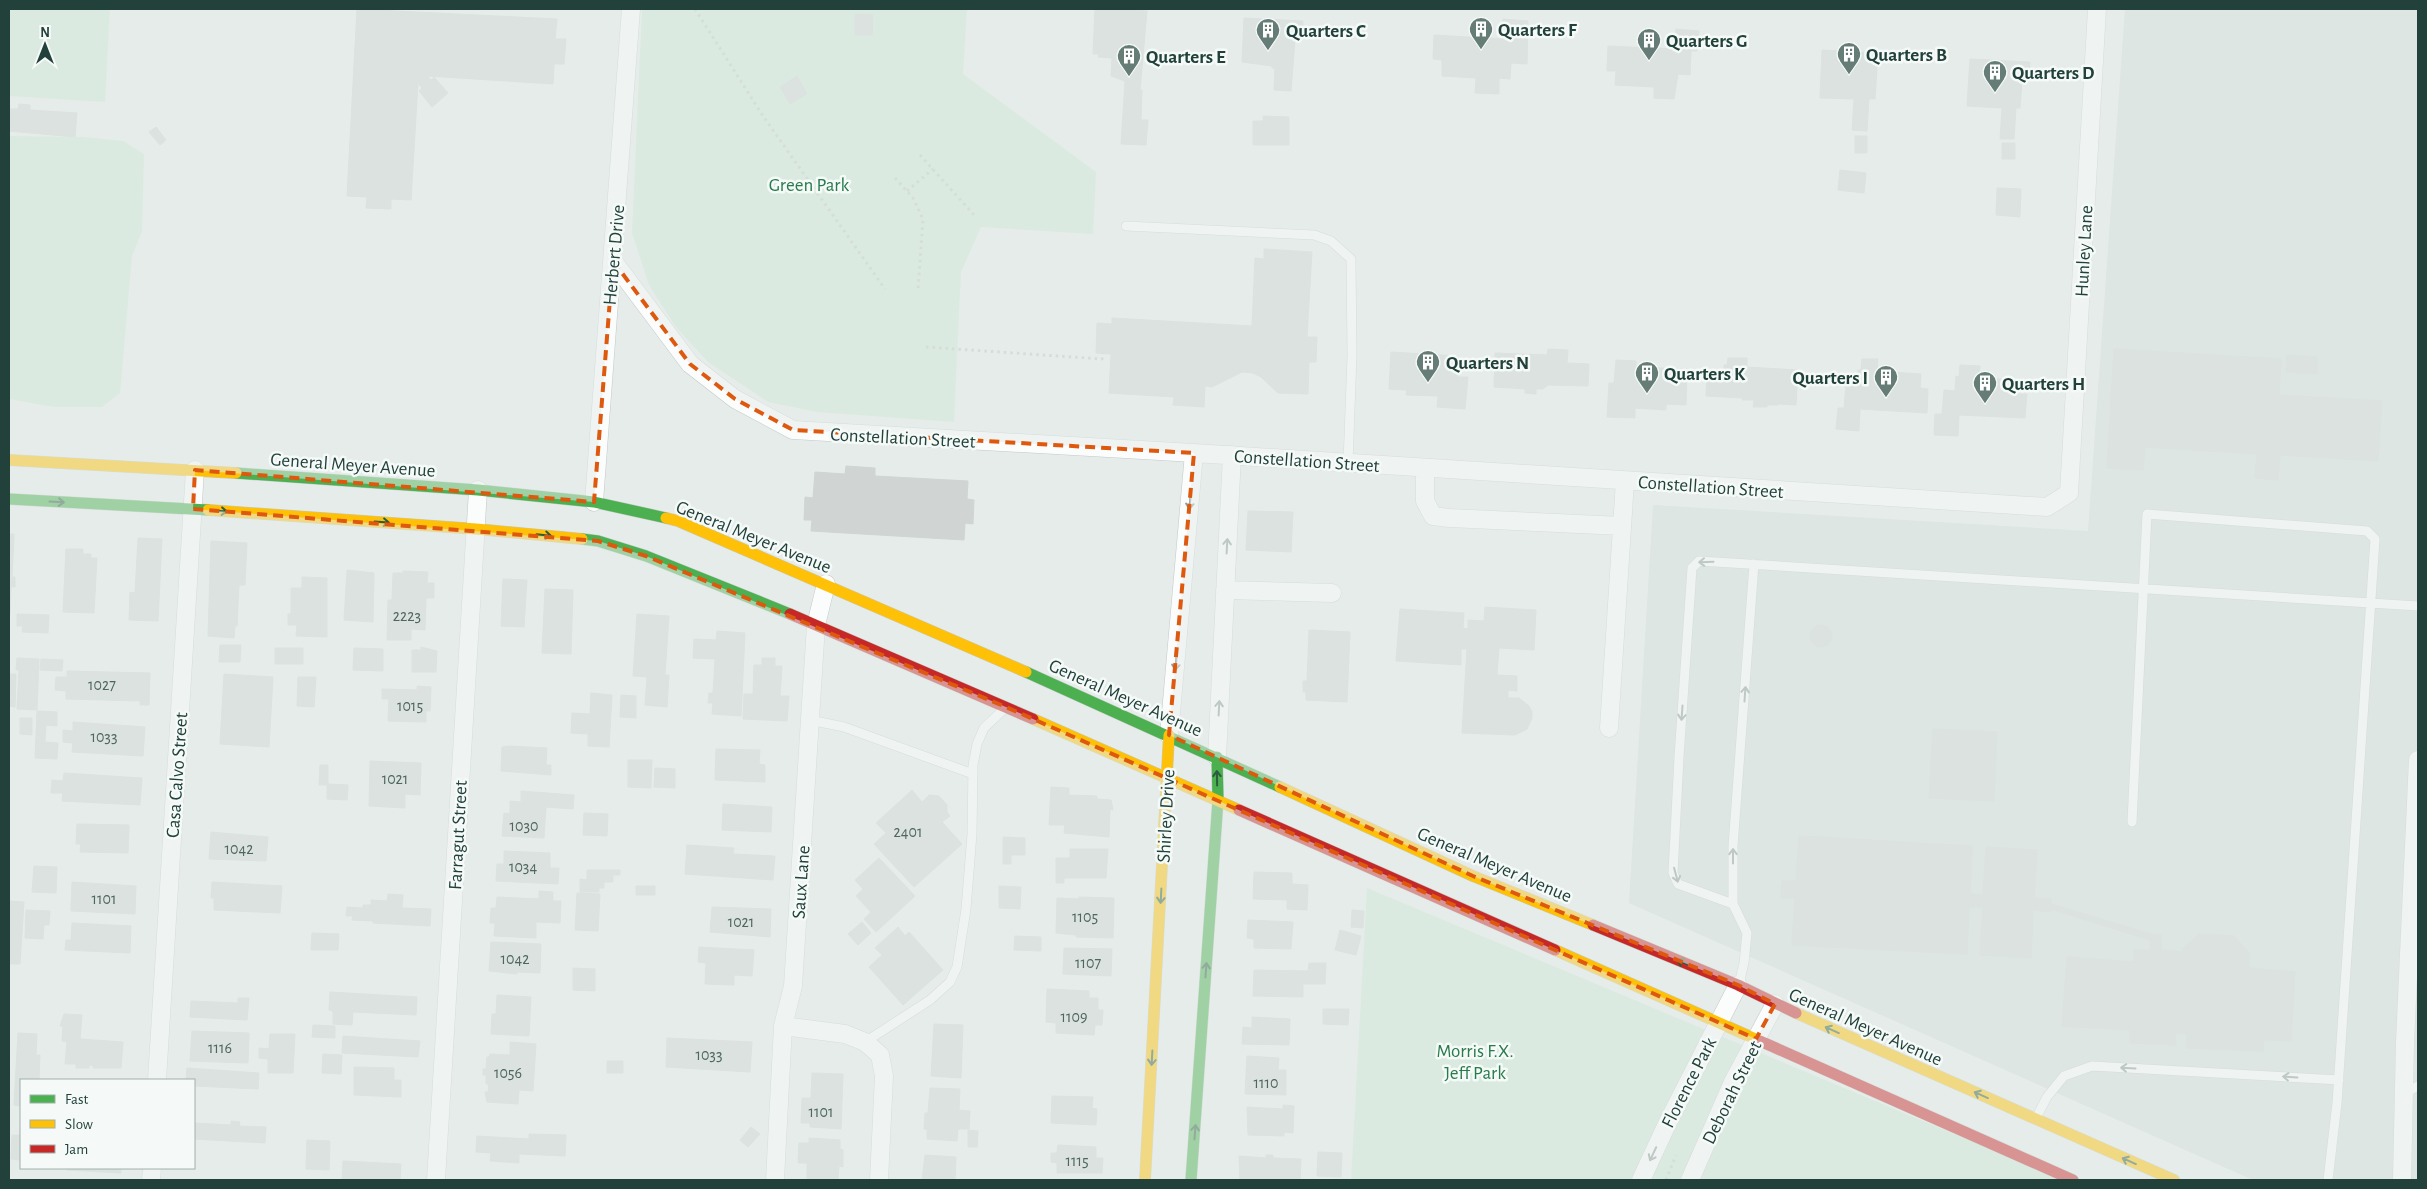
<svg xmlns="http://www.w3.org/2000/svg" width="2427" height="1189" viewBox="0 0 2427 1189" font-family="'Alegreya Sans',sans-serif">
<rect width="100%" height="100%" fill="#e6ece9"/>
<!-- built -->
<path fill="#d3ddd9" d="M2125 9H2418V1180H2253L1629 903 1653 505 2088 531Z"/>
<!-- green -->
<path fill="#cee6d6" d="M9 9H110L105 102 9 96Z
M642 9H967L963 74 1096 172 1093 234 981 227 961 272 954 422 817 412 768 402 708 362 675 326 649 285 632 233Z
M9 136 83 137 123 141 144 154 142 231 132 256 120 393 102 407H54L9 399Z
M1367 888 2064 1180H1351Z"/>
<!-- building -->
<path fill="#d0d5d3" stroke="#ced5d2" d="M357 9 557 19 555 39H566L564 64H554L553 84 427 76 431 80 434 77 448 93 432 107 419 91 422 88 418 83 411 200 391 199V209L366 208 367 197 347 196Z
M1095 9 1147 11 1140 90H1142L1141 120H1148L1146 145 1121 144 1125 81 1111 76 1112 58 1098 57 1099 54H1093Z
M855 14 873 15 872 35H855Z
M1244 18 1303 21 1302 40H1295L1291 91 1274 90 1275 68H1272V66L1242 62Z
M1503 19 1528 21 1527 64 1511 63 1510 79 1499 78V94L1475 93 1476 78 1442 76V60L1433 59 1434 35 1502 39Z
M1676 29 1699 31 1697 51H1691L1690 75 1678 74 1674 99 1654 98V87L1615 85 1616 71H1607L1608 46 1675 49Z
M1822 50 1878 53 1875 99H1869L1867 131 1852 130 1854 99 1820 98Z
M1970 59 2030 62 2029 81H2022L2020 108H2016L2014 139H2000L2002 108 1967 106Z
M797 76 807 94 790 104 780 87Z
M19 104 30 105V110L77 113 75 137 9 131V109H18Z
M1263 116 1289 117V145H1253V121H1263Z
M156 127 166 140 160 145 149 132Z
M1855 136H1867V153H1855Z
M2002 143H2015V159H2002Z
M1840 170 1866 173 1864 193 1838 190Z
M1997 188 2021 189 2020 217 1996 215Z
M1264 249 1312 252 1307 337H1317L1316 362H1309L1308 394 1278 393 1261 377 1253 373 1242 372 1212 387 1205 386 1204 407 1173 405 1174 397 1109 393 1111 354 1096 353 1097 323 1112 324V318L1252 326 1255 258 1264 259Z
M1548 349 1568 350 1567 363 1589 364 1588 386 1548 385 1543 389H1536V394L1525 393V389L1494 387 1495 353 1547 355Z
M2114 349 2281 359 2279 395 2382 401 2378 461 2280 455 2278 480 2255 478 2257 454 2145 447 2143 470 2107 468Z
M1391 352 1458 356 1457 377H1468L1465 409 1437 407 1438 396 1406 395 1407 390 1389 389Z
M2287 355 2317 357V374L2286 372Z
M1728 358H1747V367L1798 370 1796 405 1778 404V405H1767V407H1753L1754 400H1742L1743 398 1706 396 1707 370 1724 371V365H1727Z
M1862 359H1878L1877 371 1921 374 1920 388 1928 389 1927 413 1860 409 1859 431 1836 429 1838 408H1844L1846 384 1857 385 1858 370H1861Z
M1616 360 1636 361V367L1687 369 1686 405 1666 404V410L1635 408V418L1607 417 1609 383H1614Z
M1960 365 1980 366 1979 378 2019 380 2018 394H2027L2025 418 1959 415 1958 436 1934 435 1935 414H1942L1944 390 1955 391 1956 376 1959 377Z
M846 466 875 468V476L968 481 967 499 974 500 973 524 965 523 964 540 811 531 812 520H804L805 497 813 498 815 472 845 474Z
M1248 511 1293 512 1291 552 1246 550Z
M9 534H14L12 577H15V587H11L10 615H9Z
M138 538 162 539 158 621 129 620 130 592 135 593Z
M211 541 247 543 245 585H239L237 626H235L234 638 208 636Z
M66 549H83V554H91V558H97L94 613 63 612Z
M347 570 374 573 373 622 344 620Z
M403 571 428 572 427 583H434V598H426L425 630 411 629V640H387L388 600H392L393 573H403Z
M302 577 327 578V637L296 636 297 625H288V614H291V588H302Z
M503 579 527 580 524 627 501 626Z
M545 589 573 590 571 654 542 653Z
M1485 607 1536 610 1534 650 1499 648 1497 675 1517 676V691L1508 690V698H1519L1529 706 1532 712V718L1527 729 1515 735 1462 733 1467 649H1461V665L1396 661 1400 609 1464 613 1463 628 1468 629V620L1484 621Z
M17 614 49 615 48 633 22 632 23 626H17Z
M637 614 669 616 665 675H669L667 707 645 705 647 677 633 676Z
M1810 636a11 11 0 1 1 22 0a11 11 0 1 1-22 0Z
M1309 630 1350 632 1347 702 1306 700V692H1303V681H1307Z
M717 631 745 633 741 716 712 714 713 703H708L709 693H713L715 659 693 658 694 639 716 640Z
M220 645H241L240 662H219Z
M421 647 437 651 436 672H412V650H421Z
M275 648H303V664H275Z
M354 648 383 649V671L353 670Z
M17 658 39 659 37 710 17 709 19 670H16Z
M762 658H775V666H782L780 696H789L787 721 743 719 744 694H753L754 665H762Z
M41 659 63 660 62 671 40 670Z
M67 671 150 673 149 705H140V701L66 699V691L55 690 56 677H67Z
M9 674H16L15 707 9 706Z
M224 674 273 677 269 747 220 744Z
M298 677H316L314 707 297 706Z
M417 686 431 687 430 711H426V722L388 721 389 699H382V689L417 690Z
M591 693 612 695 609 747 588 746V734L571 733 572 713 590 714Z
M621 695 636 696V718L620 717Z
M37 711 57 712V726L46 725 45 742 58 743 57 759 35 758Z
M20 718H32V735L20 734Z
M73 722 145 727 143 756 72 752 73 743 63 742V730L73 731Z
M1933 729 1997 732 1994 801 1929 798Z
M509 746 547 748 546 765H551V775L501 771 502 747Z
M716 749 760 750 759 764 765 765V782L715 780Z
M628 760H652L651 788 628 787Z
M370 761 421 763 420 795 405 794V808L369 806Z
M320 765H328V784L348 785 347 800 327 799V785H319Z
M655 768 675 769V788L654 787Z
M64 773 142 778 140 805 62 801 63 793H51L52 780 63 781Z
M1051 787 1069 788V795L1097 796V799L1111 800 1113 810 1110 809 1109 837 1064 833 1065 825H1049Z
M912 790 922 802 929 795 939 796 947 805V812L950 816 942 822 962 844 914 887 874 844 886 833 876 823Z
M521 791 574 795 573 809 546 807 544 838 502 836 504 813 510 814V801L521 802Z
M723 804 772 807 771 832 722 830Z
M584 813 608 814 607 836 583 835Z
M77 824 129 825 128 853 80 852 81 844H76Z
M211 832 268 837 266 861 209 859Z
M1799 836 1972 846 1970 894 1983 895 1986 847 2037 850 2034 898 2051 899V904L2151 934 2161 935V950L2183 952V948L2199 934 2234 936 2249 953V968L2295 972 2291 1041 2264 1040 2263 1051 2186 1048 2187 1034 2175 1033 2176 1045 2130 1043V1030L2062 1026 2067 957 2134 962V950H2150V940L2051 909V912L2033 910 2031 958 1980 955 1983 907H1969L1967 954 1792 945 1795 898H1781L1782 881H1796Z
M1003 837 1025 838V855H1011V864H1003Z
M687 845 734 848 733 854 775 856 773 880 685 874Z
M1070 849H1108L1106 878H1064V883H1056V858H1070Z
M504 851 550 853V868H559L558 884 496 881 497 864H504Z
M879 858 915 896 876 932 864 919 871 912 856 896 863 889 855 880Z
M34 866 57 867 56 893 32 892Z
M587 870H620V875H613V882H604V888H599V892H580V879L587 880Z
M1254 872 1292 873V884L1308 885 1307 910 1287 909V900L1253 899Z
M72 882 136 886 135 914 71 911Z
M212 882 282 886 280 913 214 910V898H211Z
M636 886H655V895H636Z
M999 886 1021 887 1020 909 999 908Z
M539 891 553 892V901H561L560 923 536 922V938L494 936 495 923H490L491 908H496L497 897 539 899Z
M577 893 600 894 598 931 575 930Z
M388 894 403 895 402 908 431 909 430 926 373 923V921L352 920 353 916H346L347 907 363 908V905H371V900L387 901Z
M1079 897 1114 898 1113 938 1076 937V935L1056 933 1057 898 1079 899Z
M9 901 24 902 20 964H9Z
M712 907 771 909 770 937 710 932Z
M26 910 50 911 49 925H44L43 939 25 938Z
M1352 910 1364 911 1363 928 1351 927Z
M1248 920 1293 922 1291 949 1254 948V939L1247 938Z
M862 922 871 933 858 945 848 934Z
M72 923 131 926 130 953 65 950 66 940H71Z
M898 927 905 936 909 932 943 970 903 1005 869 967 882 955 875 948Z
M1340 930 1361 936 1356 955 1335 950Z
M312 933 339 934 338 950H311Z
M1015 936 1041 937V951L1014 950Z
M491 942 541 944 540 973 517 972V974L489 971Z
M699 947 754 950 752 976 734 975V985L705 984 706 963 698 962Z
M1064 948 1112 949 1111 976 1063 974Z
M1309 963H1326L1325 984H1303V997L1253 996 1254 970 1308 971Z
M573 968 595 969V991L573 990Z
M1047 989 1089 991V998H1098V1010H1103L1102 1025H1095L1094 1035 1056 1033V1023L1046 1022Z
M330 992 417 997 416 1015 353 1012 352 1025 333 1024V1011L329 1010Z
M497 995 531 997 529 1036 491 1034 492 1014H496Z
M238 998H249L247 1020 190 1017 191 1001 238 1003Z
M1323 1009H1349L1348 1025 1323 1024Z
M64 1014 82 1015 80 1039 123 1042 121 1068H93L94 1066 89 1065V1068H76V1064H65L67 1042 62 1041 63 1026H60Z
M1252 1017 1290 1019 1289 1045 1242 1044 1243 1027 1252 1028Z
M934 1024 963 1025 961 1078 931 1076Z
M313 1025 335 1026V1038L312 1037Z
M192 1031 249 1033 248 1063 190 1061Z
M18 1033 37 1034 36 1055H40L39 1080H21V1106L14 1105Z
M270 1034H295L293 1073H268V1059L259 1058V1048L269 1049Z
M343 1036 420 1041 418 1057 342 1053Z
M667 1038 752 1042 750 1072 666 1067Z
M510 1042 536 1044 533 1091 519 1090 518 1104 487 1102 485 1092H488L489 1084H486V1075H483V1069H486L487 1057H489L490 1054 510 1055Z
M323 1054 342 1055 341 1074 322 1073Z
M1247 1056 1279 1058 1278 1070H1286V1095L1245 1094Z
M607 1061H623V1073H607Z
M354 1067 394 1068V1080H401V1097L354 1095Z
M187 1068 259 1073 258 1089 194 1086V1080H186Z
M812 1073 843 1074 841 1129 810 1127V1123H801L802 1098H811Z
M930 1088 960 1089 959 1110 970 1111 969 1129H958L957 1141 927 1139V1129H924L925 1113H928Z
M1052 1096 1093 1097 1092 1108 1097 1109 1096 1125 1051 1123Z
M1283 1105 1294 1106 1293 1133 1284 1132V1136L1248 1135 1247 1107 1283 1109Z
M231 1121 240 1122 239 1126 266 1127 265 1143 194 1139V1123L231 1125Z
M751 1127 760 1134 748 1147 740 1140Z
M968 1130 978 1131 977 1147H968Z
M529 1134 566 1135 565 1156 519 1154V1163L490 1161 491 1153 476 1152 477 1136 529 1139Z
M12 1135H21V1160L11 1159Z
M809 1138 840 1140V1149L843 1150V1167L839 1166 838 1180H807V1163H798L799 1143H809Z
M307 1140 330 1141 329 1170 306 1169Z
M1058 1145 1096 1147V1158H1103L1102 1173H1057V1163L1051 1162V1153H1057Z
M1318 1152 1342 1153 1341 1177 1317 1176Z
M925 1155 956 1157 955 1180H922Z
M1266 1155H1273V1158L1301 1159 1300 1180H1240L1239 1156 1266 1158Z
M343 1161 401 1164 400 1180H342Z
M67 1168H121V1173L67 1170Z"/>
<g fill="none" stroke-linecap="round" stroke-linejoin="round">
<!-- lane casing -->
<g stroke="#c3c9c7" stroke-width="10">
<path id="lane" d="M1126 226 1314 235 1331 241 1351 259 1352 356 1348 463
M810 720 844 727 973 774
M2132 822 2147 514 2367 531 2375 539 2337 1103 2328 1180
M1733 904 1678 884 1673 873 1679 757 1692 568 1699 561 2418 606
M1739 984 1744 963 1747 933 1733 904V846L1754 564
M865 1042 930 1000 950 982 957 967 966 909 972 834 973 765 977 744 984 728 1004 709
M2405 1093 2418 1086
M2036 1118 2047 1097 2064 1076 2092 1066 2339 1080"/>
</g>
<!-- street casing -->
<g stroke="#c3c9c7" stroke-width="19">
<path id="street" d="M613 261 690 364 735 399 793 430 1194 453 2047 507 2069 493 2097 9
M1425 468V501L1433 516 1449 518 1622 526
M594 502 631 9
M1225 590 1332 593
M1609 728 1625 481
M1169 735 1194 453
M1217 757 1232 455
M783 1026 845 1034 865 1042 880 1055 884 1076 879 1180
M157 1080 195 470
M151 1180 152 1168
M436 1180 478 490
M775 1180 783 1026 793 986 816 625 826 584
M1641 1180 1668 1122 1738 985
M1690 1180 1733 1082 1775 1004
M2402 1180 2405 1042 2418 760"/>
</g>
<!-- fast casing -->
<g stroke="#c1cac6" stroke-width="12">
<path id="fast" d="M236 473 478 490 594 502 666 518
M9 499 208 510
M582 539 598 541 646 556 790 614
M1026 672 1280 787
M1191 1180 1218 800 1217 757"/>
</g>
<!-- slow casing -->
<g stroke="#c1cac6" stroke-width="12">
<path id="slow" d="M9 460 236 473
M208 510 476 529 582 539
M666 518 678 521 1026 672
M1033 719 1239 810
M1280 787 1473 876 1593 925
M1555 950 1760 1041
M1796 1013 2174 1180
M1145 1180 1169 735"/>
</g>
<!-- jam casing -->
<g stroke="#c1cac6" stroke-width="12">
<path id="jam" d="M790 614 1033 719
M1239 810 1555 950
M1593 925 1738 985 1796 1013
M1760 1041 2073 1180"/>
</g>
<!-- path -->
<path stroke="#c2cbc9" stroke-width="3" stroke-dasharray="2.5 4" stroke-linecap="butt" d="M695 9 763 116 885 289
M920 155 975 216
M895 178 913 198 923 219 918 290
M907 191 933 169
M926 347 1102 359 1103 353
M1666 1180 1676 1155"/>
<!-- lane -->
<use href="#lane" stroke="#fbfcfc" stroke-width="9"/>
<!-- street -->
<use href="#street" stroke="#fbfcfc" stroke-width="18"/>
<!-- fast -->
<use href="#fast" stroke="#4caf50" stroke-width="11"/>
<!-- slow -->
<use href="#slow" stroke="#ffc107" stroke-width="11"/>
<!-- jam -->
<use href="#jam" stroke="#c62828" stroke-width="11"/>
</g>
<!-- one-way arrows -->
<defs><path id="oneway-shaft" d="M-6 0H5M1.5-3L5.5 0L1.5 3" fill="none" stroke-width="1.6" stroke-linecap="round" stroke-linejoin="round" transform="scale(1.25)"/></defs>
<g stroke="#2c5c40">
<use href="#oneway-shaft" transform="translate(57 502) rotate(3)"/>
<use href="#oneway-shaft" transform="translate(220 511) rotate(4)"/>
<use href="#oneway-shaft" transform="translate(382 522) rotate(4)"/>
<use href="#oneway-shaft" transform="translate(544 535) rotate(6)"/>
<use href="#oneway-shaft" transform="translate(1217 778) rotate(-91)"/>
<use href="#oneway-shaft" transform="translate(1161 896) rotate(93)"/>
<use href="#oneway-shaft" transform="translate(1684 963) rotate(-158)"/>
<use href="#oneway-shaft" transform="translate(1206 970) rotate(-86)"/>
<use href="#oneway-shaft" transform="translate(1832 1030) rotate(-156)"/>
<use href="#oneway-shaft" transform="translate(1152 1058) rotate(93)"/>
<use href="#oneway-shaft" transform="translate(1981 1095) rotate(-156)"/>
<use href="#oneway-shaft" transform="translate(1195 1132) rotate(-86)"/>
<use href="#oneway-shaft" transform="translate(2129 1161) rotate(-156)"/>
</g>
<g stroke="#8e9e9b">
<use href="#oneway-shaft" transform="translate(1190 502) rotate(95)"/>
<use href="#oneway-shaft" transform="translate(1227 546) rotate(-87)"/>
<use href="#oneway-shaft" transform="translate(1706 562) rotate(178)"/>
<use href="#oneway-shaft" transform="translate(1176 663) rotate(95)"/>
<use href="#oneway-shaft" transform="translate(1745 694) rotate(-86)"/>
<use href="#oneway-shaft" transform="translate(1219 708) rotate(-87)"/>
<use href="#oneway-shaft" transform="translate(1682 713) rotate(94)"/>
<use href="#oneway-shaft" transform="translate(1733 856) rotate(-90)"/>
<use href="#oneway-shaft" transform="translate(1676 875) rotate(75)"/>
<use href="#oneway-shaft" transform="translate(2128 1068) rotate(-177)"/>
<use href="#oneway-shaft" transform="translate(2290 1077) rotate(-176)"/>
<use href="#oneway-shaft" transform="translate(1653 1154) rotate(115)"/>
</g>
<!-- marked area -->
<path d="M0 0H2427V1189H0ZM613 261 690 364 735 399 793 430 1194 453 1169 735 1473 876 1738 985 1775 1004 1756 1039 1006 707 646 556 598 541 193 509 195 470 594 502Z" fill="#e6ece9" fill-opacity=".55" fill-rule="evenodd"/>
<path fill="none" stroke="#de580e" stroke-width="4" stroke-dasharray="10 6" stroke-linejoin="round" d="M613 261 690 364 735 399 793 430 1194 453 1169 735 1473 876 1738 985 1775 1004 1756 1039 1006 707 646 556 598 541 193 509 195 470 594 502Z"/>
<!-- icons -->
<defs>
<g id="building-pin" transform="scale(1.25)"><path d="M0 17L-7.5 6A9.5 9.5 0 1 1 7.5 6Z" fill="#667d77" stroke="#f5faf8"/><path d="M-4-6H4V6H1V3H-1V6H-4ZM-2.5-4.3h1.7v1.8h-1.7ZM.8-4.3h1.7v1.8H.8ZM-2.5-1h1.7V.8h-1.7ZM.8-1h1.7V.8H.8Z" fill="#fff"/></g>
</defs>
<g fill-rule="evenodd">
<use href="#building-pin" x="1481" y="29"/>
<use href="#building-pin" x="1268" y="30"/>
<use href="#building-pin" x="1649" y="40"/>
<use href="#building-pin" x="1849" y="54"/>
<use href="#building-pin" x="1129" y="56"/>
<use href="#building-pin" x="1995" y="72"/>
<use href="#building-pin" x="1428" y="362"/>
<use href="#building-pin" x="1647" y="373"/>
<use href="#building-pin" x="1886" y="377"/>
<use href="#building-pin" x="1985" y="383"/>
</g>
<g text-anchor="middle" stroke-width="5" stroke-linejoin="round" paint-order="stroke">
<!-- number labels -->
<g font-size="16" fill="#4d6660">
<text x="407" y="621">2223</text>
<text x="102" y="690">1027</text>
<text x="410" y="711">1015</text>
<text x="104" y="742">1033</text>
<text x="395" y="784">1021</text>
<text x="524" y="831">1030</text>
<text x="908" y="837">2401</text>
<text x="239" y="854">1042</text>
<text x="523" y="872">1034</text>
<text x="104" y="904">1101</text>
<text x="1085" y="922">1105</text>
<text x="741" y="927">1021</text>
<text x="515" y="964">1042</text>
<text x="1088" y="968">1107</text>
<text x="1074" y="1022">1109</text>
<text x="220" y="1053">1116</text>
<text x="709" y="1060">1033</text>
<text x="508" y="1078">1056</text>
<text x="1266" y="1088">1110</text>
<text x="821" y="1117">1101</text>
<text x="1077" y="1166">1115</text>
</g>
<!-- poi labels -->
<g font-size="19" font-weight="bold" fill="#21413a" stroke="#f5faf8" text-anchor="start">
<text x="1498" y="36">Quarters F</text>
<text x="1286" y="37">Quarters C</text>
<text x="1666" y="47">Quarters G</text>
<text x="1866" y="61">Quarters B</text>
<text x="1146" y="63">Quarters E</text>
<text x="2012" y="79">Quarters D</text>
<text x="1446" y="369">Quarters N</text>
<text x="1664" y="380">Quarters K</text>
<text x="1868" y="384" text-anchor="end">Quarters I</text>
<text x="2002" y="390">Quarters H</text>
</g>
<!-- park labels -->
<g font-size="19" fill="#287b4b" stroke="#f5faf8">
<text x="809" y="191">Green Park</text>
<text x="1475" y="1057">Morris F.X.<tspan x="1475" dy="22">Jeff Park</tspan></text>
</g>
<!-- street labels -->
<g font-size="19" fill="#21413a" stroke="#f5faf8">
<text transform="translate(2083 251) rotate(-87)" y="7">Hunley Lane</text>
<text transform="translate(613 255) rotate(-85)" y="7">Herbert Drive</text>
<text transform="translate(903 437) rotate(3)" y="7">Constellation Street</text>
<text transform="translate(1307 460) rotate(4)" y="7">Constellation Street</text>
<text transform="translate(353 464) rotate(4)" y="7">General Meyer Avenue</text>
<text transform="translate(1711 486) rotate(4)" y="7">Constellation Street</text>
<text transform="translate(754 536) rotate(22)" y="7">General Meyer Avenue</text>
<text transform="translate(1126 697) rotate(24)" y="7">General Meyer Avenue</text>
<text transform="translate(176 775) rotate(-86)" y="7">Casa Calvo Street</text>
<text transform="translate(1165 816) rotate(-87)" y="7">Shirley Drive</text>
<text transform="translate(457 835) rotate(-87)" y="7">Farragut Street</text>
<text transform="translate(1495 864) rotate(23)" y="7">General Meyer Avenue</text>
<text transform="translate(800 882) rotate(-86)" y="7">Saux Lane</text>
<text transform="translate(1866 1026) rotate(24)" y="7">General Meyer Avenue</text>
<text transform="translate(1688 1082) rotate(-63)" y="7">Florence Park</text>
<text transform="translate(1731 1092) rotate(-64)" y="7">Deborah Street</text>
</g>
</g>
<!-- border -->
<rect width="2427" height="1189" fill="none" stroke="#21413a" stroke-width="20"/>
<!-- legend -->
<rect x="20" y="1079" width="175" height="90" fill="#f5faf8" stroke="#a0b0ac"/>
<rect x="30" y="1095" width="25" height="8" fill="#4caf50" stroke="#a0b0ac"/>
<text x="65" y="1104" font-size="15" fill="#21413a">Fast</text>
<rect x="30" y="1120" width="25" height="8" fill="#ffc107" stroke="#a0b0ac"/>
<text x="65" y="1129" font-size="15" fill="#21413a">Slow</text>
<rect x="30" y="1145" width="25" height="8" fill="#c62828" stroke="#a0b0ac"/>
<text x="65" y="1154" font-size="15" fill="#21413a">Jam</text>
<!-- north arrow -->
<g transform="translate(45 45)" stroke="#f5faf8" stroke-width="4" paint-order="stroke">
<path d="M0-4L9 19L0 12L-9 19Z" fill="#21413a"/>
<text y="-8" font-size="14" font-weight="bold" text-anchor="middle" fill="#21413a">N</text>
</g>
</svg>
